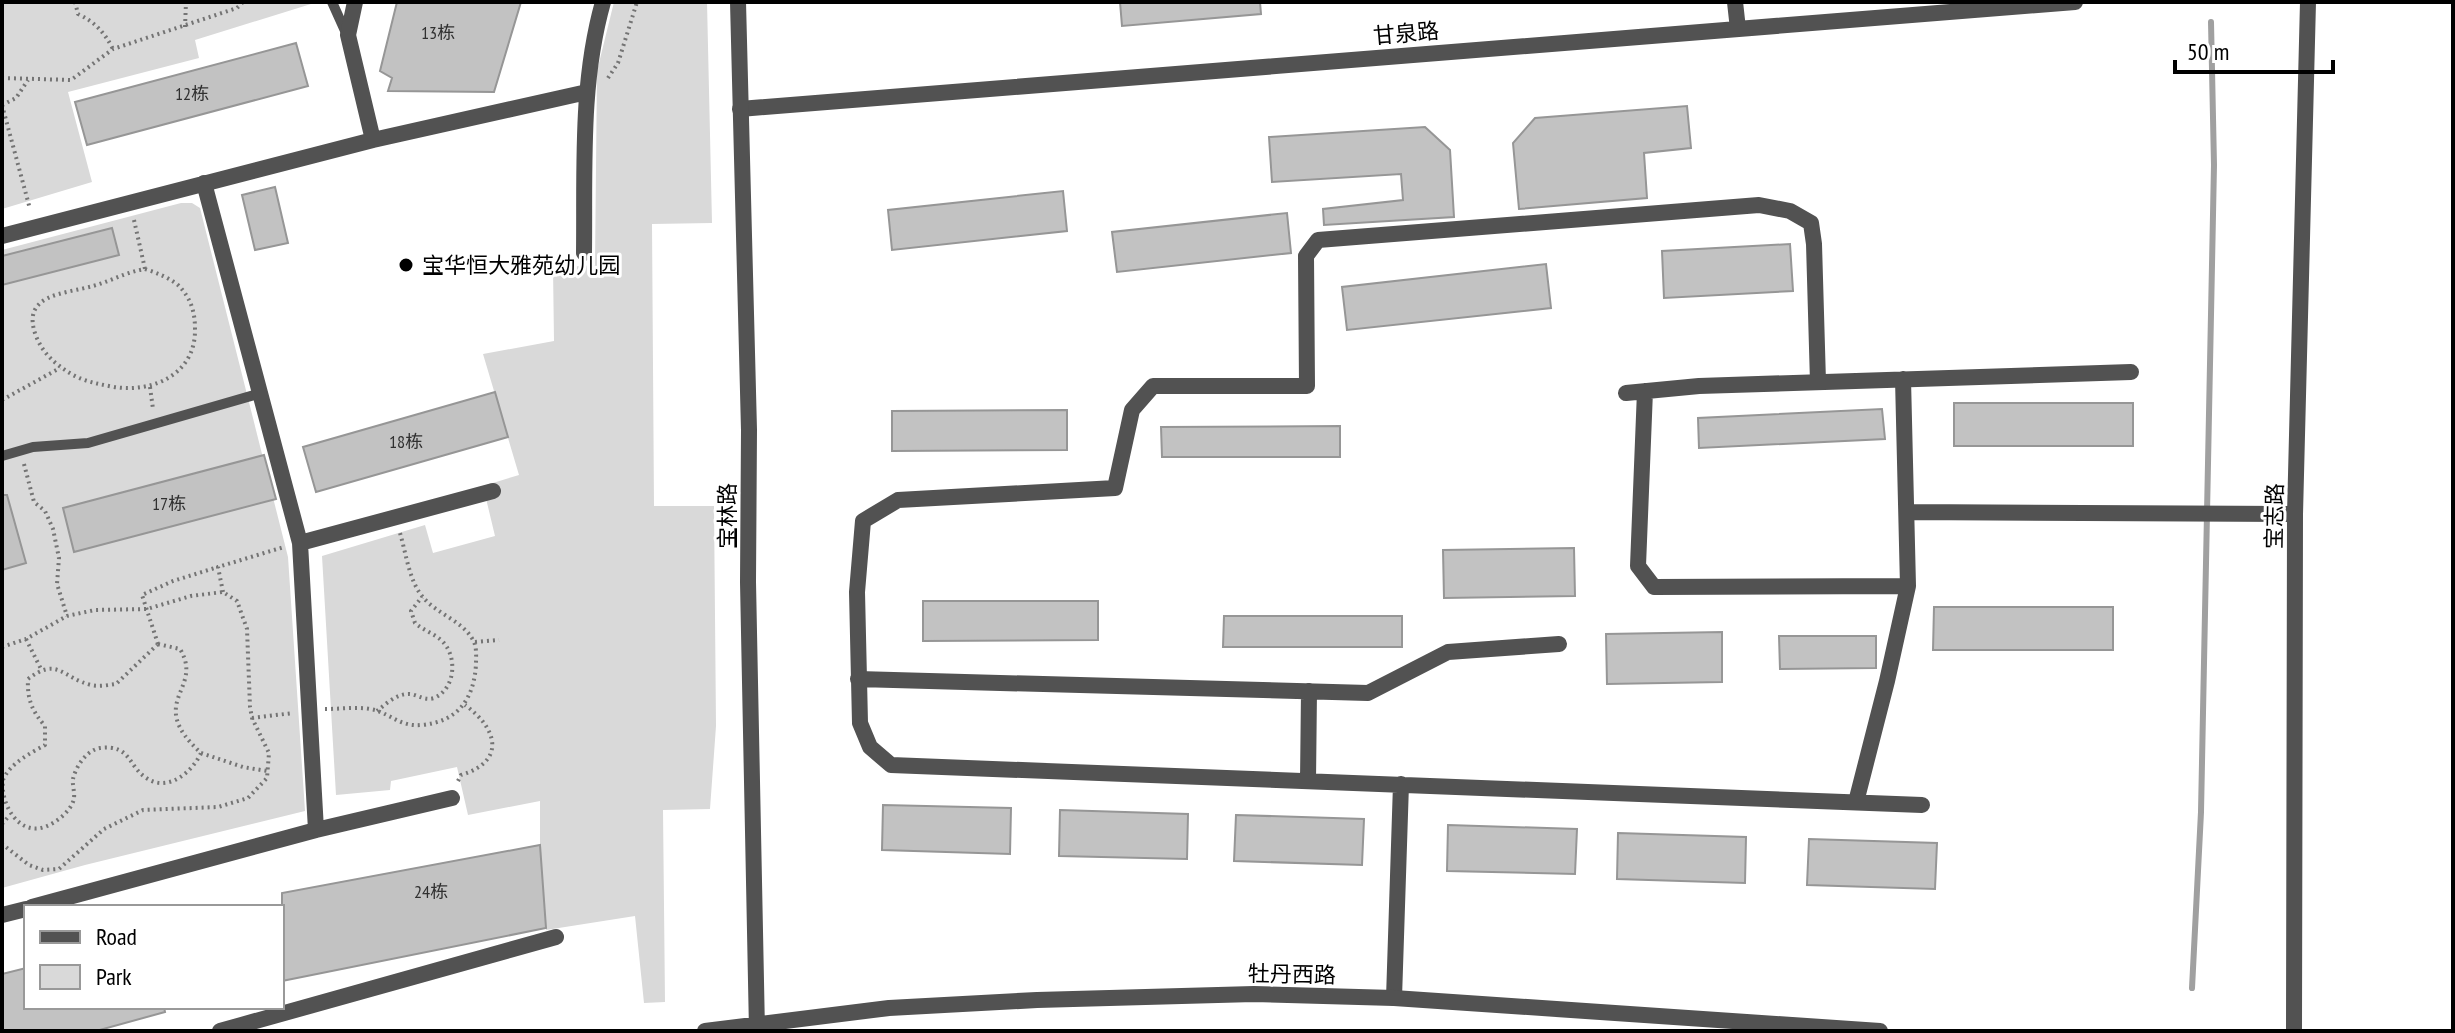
<svg xmlns="http://www.w3.org/2000/svg" width="2455" height="1033" viewBox="0 0 2455 1033" font-family="'PT Sans Narrow','Noto Sans SC',sans-serif">
<rect width="100%" height="100%" fill="#fff"/>
<!-- green -->
<path fill="#d9d9d9" d="M2 2H310L311 4 195 40 199 58 68 92 92 182 2 209Z
M614 2H707L712 223 652 224 654 506H714L716 726 710 809 663 810 665 1002 644 1003 635 916 546 930 540 845V801L468 815 457 767 391 781 390 790 336 795 322 556 425 525 433 553 495 536 483 486 519 475 483 354 554 341 553 268 595 265 597 71Z
M181 203H192L200 208 288 557 305 811 85 865 2 888V250Z"/>
<g fill="none" stroke-linecap="round" stroke-linejoin="round">
<!-- stream -->
<path stroke="#a0a0a0" stroke-width="6" d="M2192 988 2201 812 2214 165 2211 22"/>
</g>
<!-- building -->
<path fill="#c2c2c2" stroke="#969696" stroke-width="2" d="M397 2H521L494 92 388 91 392 78 380 71Z
M1120 2H1260L1261 14 1122 26Z
M296 43 308 86 87 145 75 102Z
M1687 106 1691 148 1644 153 1647 198 1519 209 1513 143 1535 118Z
M1425 127 1450 150 1454 217 1324 225 1323 209 1403 200 1401 174 1272 182 1269 137Z
M275 187 288 243 255 250 242 195Z
M1063 191 1067 231 892 250 888 210Z
M1287 213 1291 253 1117 272 1112 232Z
M112 228 119 255 2 285V256Z
M1790 244 1793 291 1664 298 1662 251Z
M1546 264 1551 308 1347 330 1342 287Z
M495 392 508 437 316 492 303 447Z
M1954 403H2133V446H1954Z
M1882 409 1885 439 1699 448 1698 418Z
M1067 410V450L892 451V411Z
M1340 426V457H1162L1161 427Z
M264 455 276 499 74 552 63 508Z
M2 495H7L26 563 2 570Z
M1574 548 1575 596 1444 598 1443 550Z
M923 601H1098V640L923 641Z
M1934 607H2113V650H1933Z
M1224 616H1402V647H1223Z
M1722 632V682L1607 684 1606 634Z
M1779 636H1876V668L1780 669Z
M883 805 1011 808 1010 854 882 850Z
M1060 810 1188 814 1187 859 1059 856Z
M1236 815 1364 819 1362 865 1234 861Z
M1448 825 1577 829 1575 874 1447 871Z
M1618 833 1746 837 1745 883 1617 879Z
M1809 839 1937 843 1935 889 1807 885Z
M540 845 546 928 282 981V893Z
M26 968V1007H164L165 1012 96 1031H2V974Z"/>
<g fill="none" stroke-linecap="round" stroke-linejoin="round">
<!-- path -->
<path stroke="#747474" stroke-width="4" stroke-dasharray="2 4" stroke-linecap="butt" d="M75 2 78 14C95 22 104 32 113 49
M185 27 186 2
M2 78 71 80 113 49 237 8 243 2
M608 78 618 63 637 2
M2 105 30 209
M2 105 16 98 28 80
M134 220 145 269
M145 269C157 273 168 277 178 285 191 298 195 312 195 329 196 374 153 393 114 387 99 384 86 382 73 375 56 365 43 354 36 336 20 294 64 294 93 286 111 281 126 272 145 269Z
M150 387 153 409
M2 400 60 368
M24 464 34 502 45 511 53 529 59 558 57 584 67 616
M223 592 218 567 284 547
M26 639 41 669
M475 642 499 640
M158 644 180 649C205 690 144 701 201 753 193 771 169 792 148 779 128 768 132 744 100 748 87 750 76 766 73 779 72 786 76 795 73 802 69 812 57 822 47 826 20 838 0 805 3 780 10 763 31 753 45 745V726C32 711 27 699 28 679 58 656 62 678 91 685 99 687 108 685 116 684Z
M158 644 142 595 173 581 218 567
M2 647 26 639 67 616 95 610 147 609 191 596 223 592 237 601 247 629 250 707 252 718 269 753 267 778 248 798 218 807 143 810 104 829 59 869 43 870 29 865 2 844
M325 709C342 709 359 706 375 710 391 715 402 727 421 725 458 722 474 699 476 664 476 656 477 647 473 640 462 620 436 614 422 596 409 580 406 553 400 533
M377 711C386 704 397 693 410 694 418 695 425 701 434 698 456 689 458 655 441 640 433 633 423 630 415 623L411 611 422 597
M252 718 293 713
M201 753 243 767 267 771
M458 781 461 775C507 761 497 728 465 705
M2 824 9 816"/>
<!-- service -->
<path stroke="#525252" stroke-width="10" d="M332 2 346 33
M2 456 33 447 88 443 261 393"/>
<!-- minor -->
<path stroke="#525252" stroke-width="16" d="M355 2 348 35 373 140
M1735 2 1738 29
M740 109 2075 2
M204 183 300 543 316 830
M2 236 373 140 587 92
M584 253C585 170 580 83 603 2
M1818 382 1814 244 1811 223 1790 211 1759 205 1318 240 1306 256 1307 386H1153L1132 410 1115 488 898 500 863 521 857 592 860 723 870 747 891 765 1922 805
M1645 391 1638 566 1654 587 1908 586
M1626 393 1699 386 2131 372
M1907 512 2295 514
M300 543 493 491
M858 679 1368 693 1448 652 1559 644
M1308 781 1309 691
M1856 802 1887 681 1908 586 1903 379
M32 907 316 830 452 798
M2 915 26 909
M1394 998 1401 784
M220 1031 556 937"/>
<!-- tertiary -->
<path stroke="#525252" stroke-width="16" d="M738 2 749 430 748 582 757 1031
M705 1031 889 1008 1037 1000 1254 994 1394 998 1880 1031
M2294 1031 2295 514 2308 2"/>
</g>
<!-- markers -->
<circle fill="#000" stroke="#fff" stroke-width="3" cx="406" cy="265" r="8"/>
<g text-anchor="middle" stroke-width="6" stroke-linejoin="round" paint-order="stroke">
<!-- number labels -->
<g font-size="18" fill="#303030">
<text x="438" y="39">13栋</text>
<text x="192" y="100">12栋</text>
<text x="406" y="448">18栋</text>
<text x="169" y="510">17栋</text>
<text x="431" y="898">24栋</text>
</g>
<!-- street labels -->
<g font-size="22" fill="#000" stroke="#fff">
<text transform="translate(1406 33) rotate(-5)" y="8">甘泉路</text>
<text transform="translate(727 516) rotate(-90)" y="8">宝林路</text>
<text transform="translate(2274 516) rotate(-89)" y="8">宝志路</text>
<text transform="translate(1292 974) rotate(1)" y="8">牡丹西路</text>
</g>
<!-- poi labels -->
<g font-size="22" fill="#000" stroke="#fff" text-anchor="start">
<text x="422" y="273">宝华恒大雅苑幼儿园</text>
</g>
</g>
<!-- border -->
<rect width="2455" height="1033" fill="none" stroke="#000000" stroke-width="8"/>
<!-- legend -->
<rect x="24" y="905" width="260" height="104" fill="#ffffff" stroke="#999999" stroke-width="2"/>
<rect x="40" y="931" width="40" height="12" fill="#525252" stroke="#999999" stroke-width="2"/>
<text x="96" y="945" font-size="24" fill="#000000">Road</text>
<rect x="40" y="965" width="40" height="24" fill="#d9d9d9" stroke="#999999" stroke-width="2"/>
<text x="96" y="985" font-size="24" fill="#000000">Park</text>
<!-- scale -->
<path d="M2175 60v12h158v-12" fill="none" stroke="#000000" stroke-width="4"/>
<text x="2187" y="60" font-size="24" fill="#000000" stroke="#ffffff" stroke-width="6" paint-order="stroke">50 m</text>
</svg>
